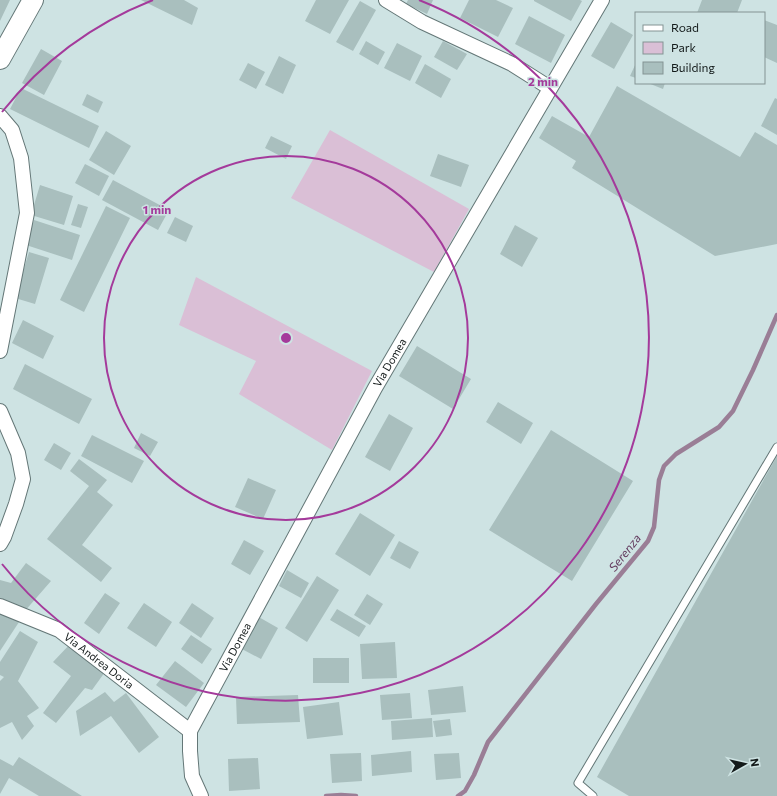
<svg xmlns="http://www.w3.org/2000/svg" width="777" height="796" viewBox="0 0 777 796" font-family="Commissioner,sans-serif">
<rect width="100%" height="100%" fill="#cee3e3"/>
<!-- green -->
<path fill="#dabfd6" d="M330 130 469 209 434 272 291 198Z
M196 277 372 371 332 450 239 394 256 361 179 325Z"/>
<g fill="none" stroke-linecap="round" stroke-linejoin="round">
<!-- stream -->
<path stroke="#9a7e96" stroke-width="4.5" d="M326 796 341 795 356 796
M458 796 465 791 474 775 488 742 596 604 648 541 654 527 659 480 664 466 676 454 719 427 733 411 753 370 777 315"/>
</g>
<!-- building -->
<path fill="#a9bfbe" d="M0 0H10L0 21Z
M141 0H184L198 8 192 25Z
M316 0H349L330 34 305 21Z
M408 0H433L427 14 406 4Z
M469 0H496L513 8 498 37 460 18Z
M534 0H580L582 1 571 21 534 1Z
M702 0H742L737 13H697Z
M360 1 376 10 353 51 336 42Z
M529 16 565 35 551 63 515 44Z
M764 20 777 25V63L764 57Z
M611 22 633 35 614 69 591 56Z
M366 41 385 52 378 65 359 54Z
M443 41 467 54 457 70 434 57Z
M397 43 422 56 410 81 384 68Z
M41 49 62 61 44 95 22 83Z
M279 56 296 65 283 94 265 85Z
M248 63 265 72 256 89 239 80Z
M636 63V78L630 76Z
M425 64 451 79 441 98 415 83Z
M648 83H665L663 89Z
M617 86 740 157 755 132 777 145V244L715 256 572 168 576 161 539 138 552 116 589 137Z
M21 88 99 126 89 148 10 109Z
M87 94 103 102 98 113 82 105Z
M775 98 777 99V135L761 126Z
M106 131 131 146 114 175 89 160Z
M271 136 292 146 286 159 265 148Z
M438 154 469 165 461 187 430 176Z
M85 164 109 176 99 196 75 183Z
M113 180 169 210 158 230 102 200Z
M40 185 73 196 64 225 31 215Z
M78 204 88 207 81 228 71 225Z
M106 206 130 218 84 312 60 300Z
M175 217 193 226 186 242 167 233Z
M34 220 80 235 72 260 26 245Z
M515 225 538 238 522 267 500 254Z
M29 252 49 258 35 304 15 298Z
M23 320 54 336 43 359 12 343Z
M417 346 471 379 453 409 399 376Z
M25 364 92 399 79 424 13 389Z
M498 402 533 423 521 444 486 422Z
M389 414 413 428 390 471 365 457Z
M551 430 633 481 572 581 489 530Z
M141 433 158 442 150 456 134 448Z
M92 435 144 461 132 483 81 456Z
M54 443 71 453 61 470 44 460Z
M777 456V796H629L597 777Z
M79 459 107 480 97 492 113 505 82 545 112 568 101 582 47 539 89 486 70 471Z
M248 478 276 490 263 519 235 507Z
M360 513 395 535 370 576 335 554Z
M244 540 264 551 250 575 231 564Z
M399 541 419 552 410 569 390 558Z
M26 563 51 581 24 612 0 601V580L11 583Z
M287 570 309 583 301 598 279 586Z
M317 576 339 590 307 642 285 628Z
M105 593 120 603 99 634 84 623Z
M367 594 383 604 370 625 354 615Z
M144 603 172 622 156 647 127 628Z
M192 603 214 618 201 638 179 623Z
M0 608 21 619 0 651Z
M337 609 366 626 359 637 330 620Z
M257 616 278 628 261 659 240 648Z
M20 631 38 642 18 681 39 708 27 716 34 726 22 740 12 722 0 728V681L4 677 0 675V662Z
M191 635 212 649 202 664 181 649Z
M395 642 397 678 362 679 360 644Z
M71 643 105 672 92 690 85 688 56 723 43 713 71 676 53 662Z
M313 658H349V683H313Z
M175 661 204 683 186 707 156 685Z
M463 686 466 712 431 715 428 690Z
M105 692 114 702 126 693 159 737 139 753 111 716 80 736 76 711Z
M410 693 412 718 382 720 380 695Z
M298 695 300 722 237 724 236 697Z
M339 702 343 735 307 739 303 707Z
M432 718 433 737 392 740 391 721Z
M450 719 452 735 436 737 433 721Z
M411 751 412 772 372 776 371 755Z
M361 753 362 781 332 783 330 754Z
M459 753 461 778 436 780 434 754Z
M19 757 82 796H39L9 778 0 794V759L13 766Z
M258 758 260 789 229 791 228 759Z"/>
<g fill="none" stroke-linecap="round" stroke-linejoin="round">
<!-- lane casing -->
<g stroke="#647777" stroke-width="9">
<path id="lane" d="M593 796 578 783 777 447"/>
</g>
<!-- street casing -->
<g stroke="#647777" stroke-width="16">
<g id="street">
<path d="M386 0 422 22 512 64 550 88"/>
<path d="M0 116 12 130 21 158 27 213 0 351"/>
<path d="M0 411 18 453 23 479 16 504 4 537 0 544"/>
<path id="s1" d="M0 606 59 630 190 731"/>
<path id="s2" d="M201 796 192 776 190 751V731L375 388 602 0"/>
</g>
</g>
<!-- secondary casing -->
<g stroke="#647777" stroke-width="22">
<path id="secondary" d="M0 59 33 0"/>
</g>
<!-- lane -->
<use href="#lane" stroke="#fff" stroke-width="7"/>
<!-- street -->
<use href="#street" stroke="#fff" stroke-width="14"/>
<!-- secondary -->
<use href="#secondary" stroke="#fff" stroke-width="20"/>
</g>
<!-- distance rings -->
<g fill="none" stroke="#a43a9b" stroke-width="2">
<circle cx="286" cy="338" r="182"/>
<path d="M2 112A363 363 0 0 1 153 0M419 0A363 363 0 1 1 2 564"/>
</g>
<g text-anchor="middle" stroke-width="3" stroke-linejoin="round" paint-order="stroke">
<!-- street labels -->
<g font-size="11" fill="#131a1a" stroke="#cee3e3">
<text dy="4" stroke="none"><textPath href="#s2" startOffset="486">Via Domea</textPath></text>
<text dy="4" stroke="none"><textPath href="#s2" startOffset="162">Via Domea</textPath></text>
<text dy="4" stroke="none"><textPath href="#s1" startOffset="114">Via Andrea Doria</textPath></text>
</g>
<!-- water labels -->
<g font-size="12" font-style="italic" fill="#633b5e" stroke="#cee3e3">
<text transform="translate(625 553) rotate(-52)" y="4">Serenza</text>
</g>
</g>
<circle cx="286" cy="338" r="6" fill="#a43a9b" stroke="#cee3e3" stroke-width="2"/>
<g font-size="12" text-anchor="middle" font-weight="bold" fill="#a43a9b" stroke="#cee3e3" stroke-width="3" stroke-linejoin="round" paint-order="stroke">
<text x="543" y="86">2 min</text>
<text x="157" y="214">1 min</text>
</g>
<!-- legend -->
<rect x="635" y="12" width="130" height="72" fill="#cee3e3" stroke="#839393"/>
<rect x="643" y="25" width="20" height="6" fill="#ffffff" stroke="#839393"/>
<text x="671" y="32" font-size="12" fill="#131a1a">Road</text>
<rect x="643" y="42" width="20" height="12" fill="#dabfd6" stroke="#839393"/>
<text x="671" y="52" font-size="12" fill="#131a1a">Park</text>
<rect x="643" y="62" width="20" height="12" fill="#a9bfbe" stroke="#839393"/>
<text x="671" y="72" font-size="12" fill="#131a1a">Building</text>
<!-- north arrow -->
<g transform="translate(745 764) rotate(82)" stroke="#cee3e3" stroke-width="3" paint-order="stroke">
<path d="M0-3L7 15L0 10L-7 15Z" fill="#131a1a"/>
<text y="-6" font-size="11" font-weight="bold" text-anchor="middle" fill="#131a1a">N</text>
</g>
</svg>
